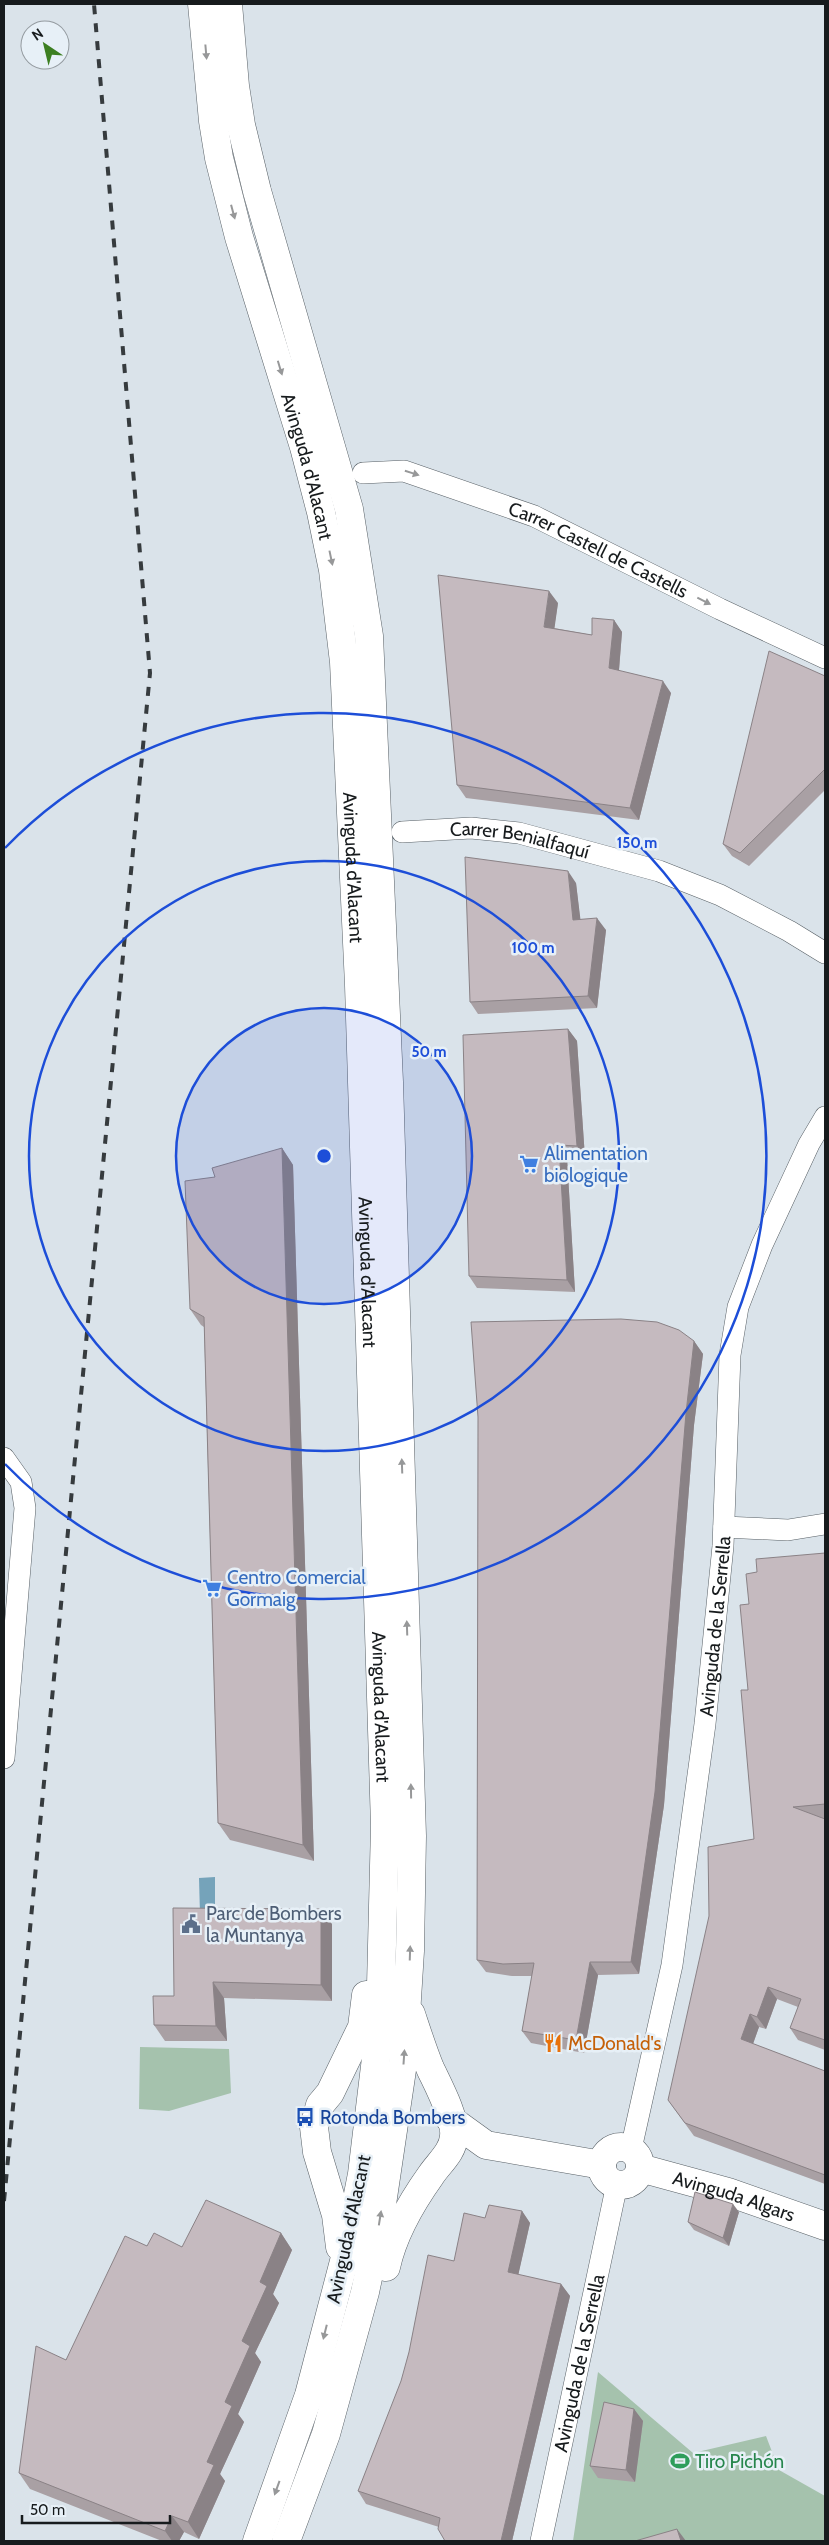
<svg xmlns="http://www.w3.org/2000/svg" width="829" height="2545" viewBox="0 0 829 2545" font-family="Cabin,sans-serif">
<rect width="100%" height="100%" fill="#dae3ea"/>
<!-- green -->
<path fill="#a5c2ad" d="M140 2047 229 2049 231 2093 169 2111 139 2109Z
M598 2372 693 2453 766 2436 779 2470 825 2496V2541H573Z"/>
<!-- water -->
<path fill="#75a3ba" d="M215 1877V1915H200L199 1878Z"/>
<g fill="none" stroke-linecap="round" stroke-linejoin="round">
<!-- street casing -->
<g stroke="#586066" stroke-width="22">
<g id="street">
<path id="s1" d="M363 473 404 471 534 516 720 609 825 658"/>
<path id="s2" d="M402 832 471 828 519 833 659 871 720 895 789 931 825 953"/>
<path d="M4 1458 21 1482 25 1508 4 1758"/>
<path d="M724 1527 788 1530 825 1524"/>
<path id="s3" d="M631 2149 672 1965 705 1724 723 1546 730 1355 738 1307 762 1245 809 1144 825 1117"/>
<path id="s4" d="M541 2541 617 2184"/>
</g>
</g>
<!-- secondary casing -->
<g stroke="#586066" stroke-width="29">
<g id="secondary">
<path d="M450 2119 486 2145 602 2165"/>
<circle cx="621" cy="2166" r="19"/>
<path id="s5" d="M640 2168 728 2192 825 2226"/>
</g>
</g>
<!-- primary casing -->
<g stroke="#586066" stroke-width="29">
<g id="primary">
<path id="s6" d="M202 4 213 121 219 158 239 237 304 447 321 512 333 570 344 662 359 985 385 1826 380 2025 362 2174 348 2246 309 2395 257 2541"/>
<path d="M228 4 235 86 241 125 257 191 349 509 369 636 389 1082 412 1836 410 1951 403 2063 378 2231 365 2292 326 2434 286 2541"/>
<path d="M340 2247 336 2215 317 2152 314 2127 320 2105 330 2093 362 2027 366 1995"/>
<path d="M386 2267C393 2234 411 2203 431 2175 439 2163 453 2152 454 2136 456 2118 438 2085 430 2068 423 2051 417 2032 411 2014"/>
</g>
</g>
<!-- street -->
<use href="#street" stroke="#fff" stroke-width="21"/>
<!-- secondary -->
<use href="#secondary" stroke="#fff" stroke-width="28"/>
<!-- primary -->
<use href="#primary" stroke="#fff" stroke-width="28"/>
<!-- rail -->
<path stroke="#363b3e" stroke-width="4" stroke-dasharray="9 9" stroke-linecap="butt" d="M4 2201 150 673 94 4"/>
</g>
<!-- wall -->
<path fill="#a9a0a4" d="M558 603 554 628 592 635 614 620 622 632 619 671 671 693 639 820 466 798 457 785Z
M825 676V790L749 866 732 856 723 844Z
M576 883 580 919 606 930 597 1008 478 1014 470 1002Z
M568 1029 577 1041 585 1158H567L575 1292 477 1288 469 1276Z
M282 1148 293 1165 314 1861 230 1840 218 1823 204 1327 201 1325 190 1309Z
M694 1341 703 1354 694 1425 664 1805 639 1974 598 1975 584 2053 531 2043 522 2031 532 1976H512L486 1972 477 1960Z
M825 1553V1818H821L825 1819V2050L798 2040 790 2028 798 2007 777 1999 766 2029 759 2027 753 2044 825 2071V2184L694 2136 668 2100 754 1839 748 1690 749 1604 757 1572Z
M332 1924V2001L224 1998 227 2041H165L154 2025 174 1996Z
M522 2211 530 2223 518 2275 561 2284 570 2296 512 2541H445L439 2527 366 2504 358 2491 454 2261 485 2218Z
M739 2212 729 2246 694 2230 688 2222Z
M281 2233 292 2250 273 2294 279 2303 255 2353 261 2362 238 2414 244 2422 220 2474 225 2481 199 2539 184 2532 179 2541H162L30 2489 19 2473 66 2360 147 2246 182 2247Z
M634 2409 643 2421 635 2482 598 2478 590 2466Z"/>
<!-- shaded-wall -->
<path fill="#8a8286" d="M549 591 558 603 553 639 544 627Z
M614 620 622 632 618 681 609 668Z
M663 681 671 693 639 820 630 808Z
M568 871 576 883 582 932 573 920Z
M597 918 606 930 597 1008 588 996Z
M568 1029 577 1041 585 1158 577 1146Z
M559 1145 567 1158 575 1292 567 1280Z
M282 1148 293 1165 314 1861 303 1845Z
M694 1341 703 1354 694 1425 664 1805 639 1974 631 1962 686 1413Z
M321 1909 332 1924V2001L321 1985Z
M590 1962 598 1975 584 2053 576 2040Z
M213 1982 224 1998 227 2041 216 2026Z
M768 1987 777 1999 766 2029 757 2017Z
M750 2014 759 2027 750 2052 741 2039Z
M733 2204 739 2212 729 2246 723 2238Z
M522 2211 530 2223 516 2285 508 2272Z
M281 2233 292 2250 273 2294 279 2303 255 2353 261 2362 238 2414 244 2422 220 2474 225 2481 199 2539 188 2522 207 2462 242 2341 260 2282Z
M561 2284 570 2296 512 2541H501Z
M634 2409 643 2421 635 2482 626 2470Z
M172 2516 184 2532 179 2541H172L165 2531Z
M677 2529 686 2541H681Z"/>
<!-- building -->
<path fill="#c5babf" stroke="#8a8286" d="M438 575 549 591 544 627 592 635V618L614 620 609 668 663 681 630 808 457 785Z
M769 651 825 676V769L740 853 723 844Z
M465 857 568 871 573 920 597 918 588 996 470 1002Z
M568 1029 577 1146 559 1145 567 1280 469 1276 463 1035Z
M282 1148 303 1845 218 1823 204 1317 190 1309 185 1181 215 1177 212 1168Z
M621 1319 657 1322 679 1330 694 1341 686 1413 655 1792 631 1962H590L576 2040 522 2031 534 1963 503 1964 477 1960 478 1417 471 1322Z
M825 1553V1804L793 1807 825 1819V2040L790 2028 801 1999 768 1987 757 2017 750 2014 741 2039 825 2071V2175L685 2123 668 2100 709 1916 708 1847 754 1839 741 1690H748L740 1605 749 1604 746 1574 757 1572 756 1559Z
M173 1908 321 1909V1985L213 1982 216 2026 154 2025 153 1996H174Z
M695 2192 733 2204 723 2238 688 2222Z
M206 2200 281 2233 260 2282 267 2286 242 2341 250 2346 225 2402 232 2406 207 2462 214 2465 188 2522 172 2516 165 2531 19 2473 36 2346 66 2360 125 2236 147 2246 154 2233 182 2247Z
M489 2205 522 2211 508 2272 561 2284 501 2541H445L438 2529 440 2518 358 2491 401 2381 409 2352 428 2255 454 2261 464 2213 485 2218Z
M604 2402 634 2409 626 2470 590 2466Z
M677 2529 681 2541H635Z"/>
<!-- one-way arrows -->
<defs><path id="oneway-solid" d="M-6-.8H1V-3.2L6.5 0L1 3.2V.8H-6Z" transform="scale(1.25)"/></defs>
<g fill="#979899">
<use href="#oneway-solid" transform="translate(206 52) rotate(85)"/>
<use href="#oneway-solid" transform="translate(233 212) rotate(75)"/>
<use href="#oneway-solid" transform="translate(280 368) rotate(73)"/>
<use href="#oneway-solid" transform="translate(412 473) rotate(18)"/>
<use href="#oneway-solid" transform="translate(331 558) rotate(78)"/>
<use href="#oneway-solid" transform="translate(704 601) rotate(27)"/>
<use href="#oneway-solid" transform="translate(402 1466) rotate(-92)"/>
<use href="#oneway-solid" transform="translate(407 1628) rotate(-92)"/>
<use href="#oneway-solid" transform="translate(411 1791) rotate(-91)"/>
<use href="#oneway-solid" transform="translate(410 1953) rotate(-88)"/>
<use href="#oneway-solid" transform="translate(404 2057) rotate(-86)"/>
<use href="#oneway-solid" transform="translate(380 2218) rotate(-81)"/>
<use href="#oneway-solid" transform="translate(325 2332) rotate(104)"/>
<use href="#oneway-solid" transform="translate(277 2488) rotate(110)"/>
</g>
<!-- distance rings -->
<circle cx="324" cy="1156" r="148" fill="#1d4ed8" fill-opacity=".12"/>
<g fill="none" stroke="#1d4ed8" stroke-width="2.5">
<circle cx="324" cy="1156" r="148"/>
<circle cx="324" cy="1156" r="295"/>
<path d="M5 848A443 443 0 1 1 5 1464"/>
</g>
<!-- icons -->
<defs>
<g id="supermarket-bare" transform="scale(1.5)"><path d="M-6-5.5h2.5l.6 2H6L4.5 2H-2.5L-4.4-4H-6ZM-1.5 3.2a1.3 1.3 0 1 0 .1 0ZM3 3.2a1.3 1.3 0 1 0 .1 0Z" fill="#3f7fe0" stroke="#e7f0f7" stroke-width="2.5" paint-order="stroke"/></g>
<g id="civic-bare" transform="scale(1.5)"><path d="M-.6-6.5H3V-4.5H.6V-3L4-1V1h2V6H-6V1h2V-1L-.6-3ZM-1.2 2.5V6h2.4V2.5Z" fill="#5c6f8a" stroke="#e7f0f7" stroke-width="2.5" paint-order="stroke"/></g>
<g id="restaurant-bare" transform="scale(1.5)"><path d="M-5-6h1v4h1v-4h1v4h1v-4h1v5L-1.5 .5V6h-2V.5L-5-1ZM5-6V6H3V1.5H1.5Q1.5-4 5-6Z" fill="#e8710a" stroke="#e7f0f7" stroke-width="2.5" paint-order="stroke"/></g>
<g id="bus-bare" transform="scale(1.5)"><path d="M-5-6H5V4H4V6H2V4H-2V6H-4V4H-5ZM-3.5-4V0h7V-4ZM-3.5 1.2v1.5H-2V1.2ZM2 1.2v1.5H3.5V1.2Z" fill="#1a4fb4" stroke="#e7f0f7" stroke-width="2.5" paint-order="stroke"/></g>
<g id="stadium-bare" transform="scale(1.5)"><path d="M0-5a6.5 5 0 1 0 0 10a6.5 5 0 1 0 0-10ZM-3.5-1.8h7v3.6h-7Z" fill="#2e9e5b" stroke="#e7f0f7" stroke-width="2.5" paint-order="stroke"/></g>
</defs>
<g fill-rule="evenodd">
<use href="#supermarket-bare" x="529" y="1164"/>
<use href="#supermarket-bare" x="212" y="1588"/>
<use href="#civic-bare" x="191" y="1924"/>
<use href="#restaurant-bare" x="553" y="2043"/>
<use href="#bus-bare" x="305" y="2117"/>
<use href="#stadium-bare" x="680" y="2461"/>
</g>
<g text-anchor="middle" stroke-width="5" stroke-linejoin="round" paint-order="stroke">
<!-- street labels -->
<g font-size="19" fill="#171b1d" stroke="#e7f0f7">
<text dy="7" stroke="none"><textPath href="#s6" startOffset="476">Avinguda d'Alacant</textPath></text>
<text dy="7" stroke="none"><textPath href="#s1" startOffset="251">Carrer Castell de Castells</textPath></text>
<text dy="7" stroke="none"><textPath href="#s2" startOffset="119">Carrer Benialfaquí</textPath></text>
<text dy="7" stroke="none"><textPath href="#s6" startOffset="881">Avinguda d'Alacant</textPath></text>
<text dy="7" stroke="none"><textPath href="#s6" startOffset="1286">Avinguda d'Alacant</textPath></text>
<text dy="7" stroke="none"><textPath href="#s3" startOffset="530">Avinguda de la Serrella</textPath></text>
<text dy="7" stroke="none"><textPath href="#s6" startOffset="1721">Avinguda d'Alacant</textPath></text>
<text dy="7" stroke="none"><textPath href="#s5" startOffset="98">Avinguda Algars</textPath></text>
<text transform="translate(348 2229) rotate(-78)" y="7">Avinguda d'Alacant</text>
<text dy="7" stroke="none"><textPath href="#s4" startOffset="182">Avinguda de la Serrella</textPath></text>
</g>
<!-- shop labels -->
<g font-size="19" fill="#366cbe" stroke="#e7f0f7" text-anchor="start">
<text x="544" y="1160">Alimentation<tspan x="544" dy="22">biologique</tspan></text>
<text x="227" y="1584">Centro Comercial<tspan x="227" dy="22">Gormaig</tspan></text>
</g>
<!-- service labels -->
<g font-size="19" fill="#4e5e75" stroke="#e7f0f7" text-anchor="start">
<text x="206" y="1920">Parc de Bombers<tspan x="206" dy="22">la Muntanya</tspan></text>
</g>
<!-- food labels -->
<g font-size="19" fill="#c56008" stroke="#e7f0f7" text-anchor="start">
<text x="568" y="2050">McDonald's</text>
</g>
<!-- transit labels -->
<g font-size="19" fill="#164399" stroke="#e7f0f7" text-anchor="start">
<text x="320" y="2124">Rotonda Bombers</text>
</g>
<!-- leisure labels -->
<g font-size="19" fill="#27864d" stroke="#e7f0f7" text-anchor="start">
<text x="695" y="2468">Tiro Pichón</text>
</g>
</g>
<circle cx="324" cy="1156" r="8" fill="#1d4ed8" stroke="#e7f0f7" stroke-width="2.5"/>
<g font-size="15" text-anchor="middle" font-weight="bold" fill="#1d4ed8" stroke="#e7f0f7" stroke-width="5" stroke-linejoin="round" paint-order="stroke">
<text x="637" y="848">150 m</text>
<text x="533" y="953">100 m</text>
<text x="429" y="1057">50 m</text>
</g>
<!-- border -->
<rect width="829" height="2545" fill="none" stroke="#171b1d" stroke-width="10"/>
<!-- north arrow -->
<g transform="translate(45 45) rotate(325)"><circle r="24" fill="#e7f0f7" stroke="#949ba0"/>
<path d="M0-4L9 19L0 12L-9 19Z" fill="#3c7f21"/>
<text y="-8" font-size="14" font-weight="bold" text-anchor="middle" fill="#171b1d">N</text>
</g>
<!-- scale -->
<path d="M22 2515v8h148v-8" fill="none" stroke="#171b1d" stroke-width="2.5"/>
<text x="30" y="2515" font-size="15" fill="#171b1d" stroke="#e7f0f7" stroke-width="4" paint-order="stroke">50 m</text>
</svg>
